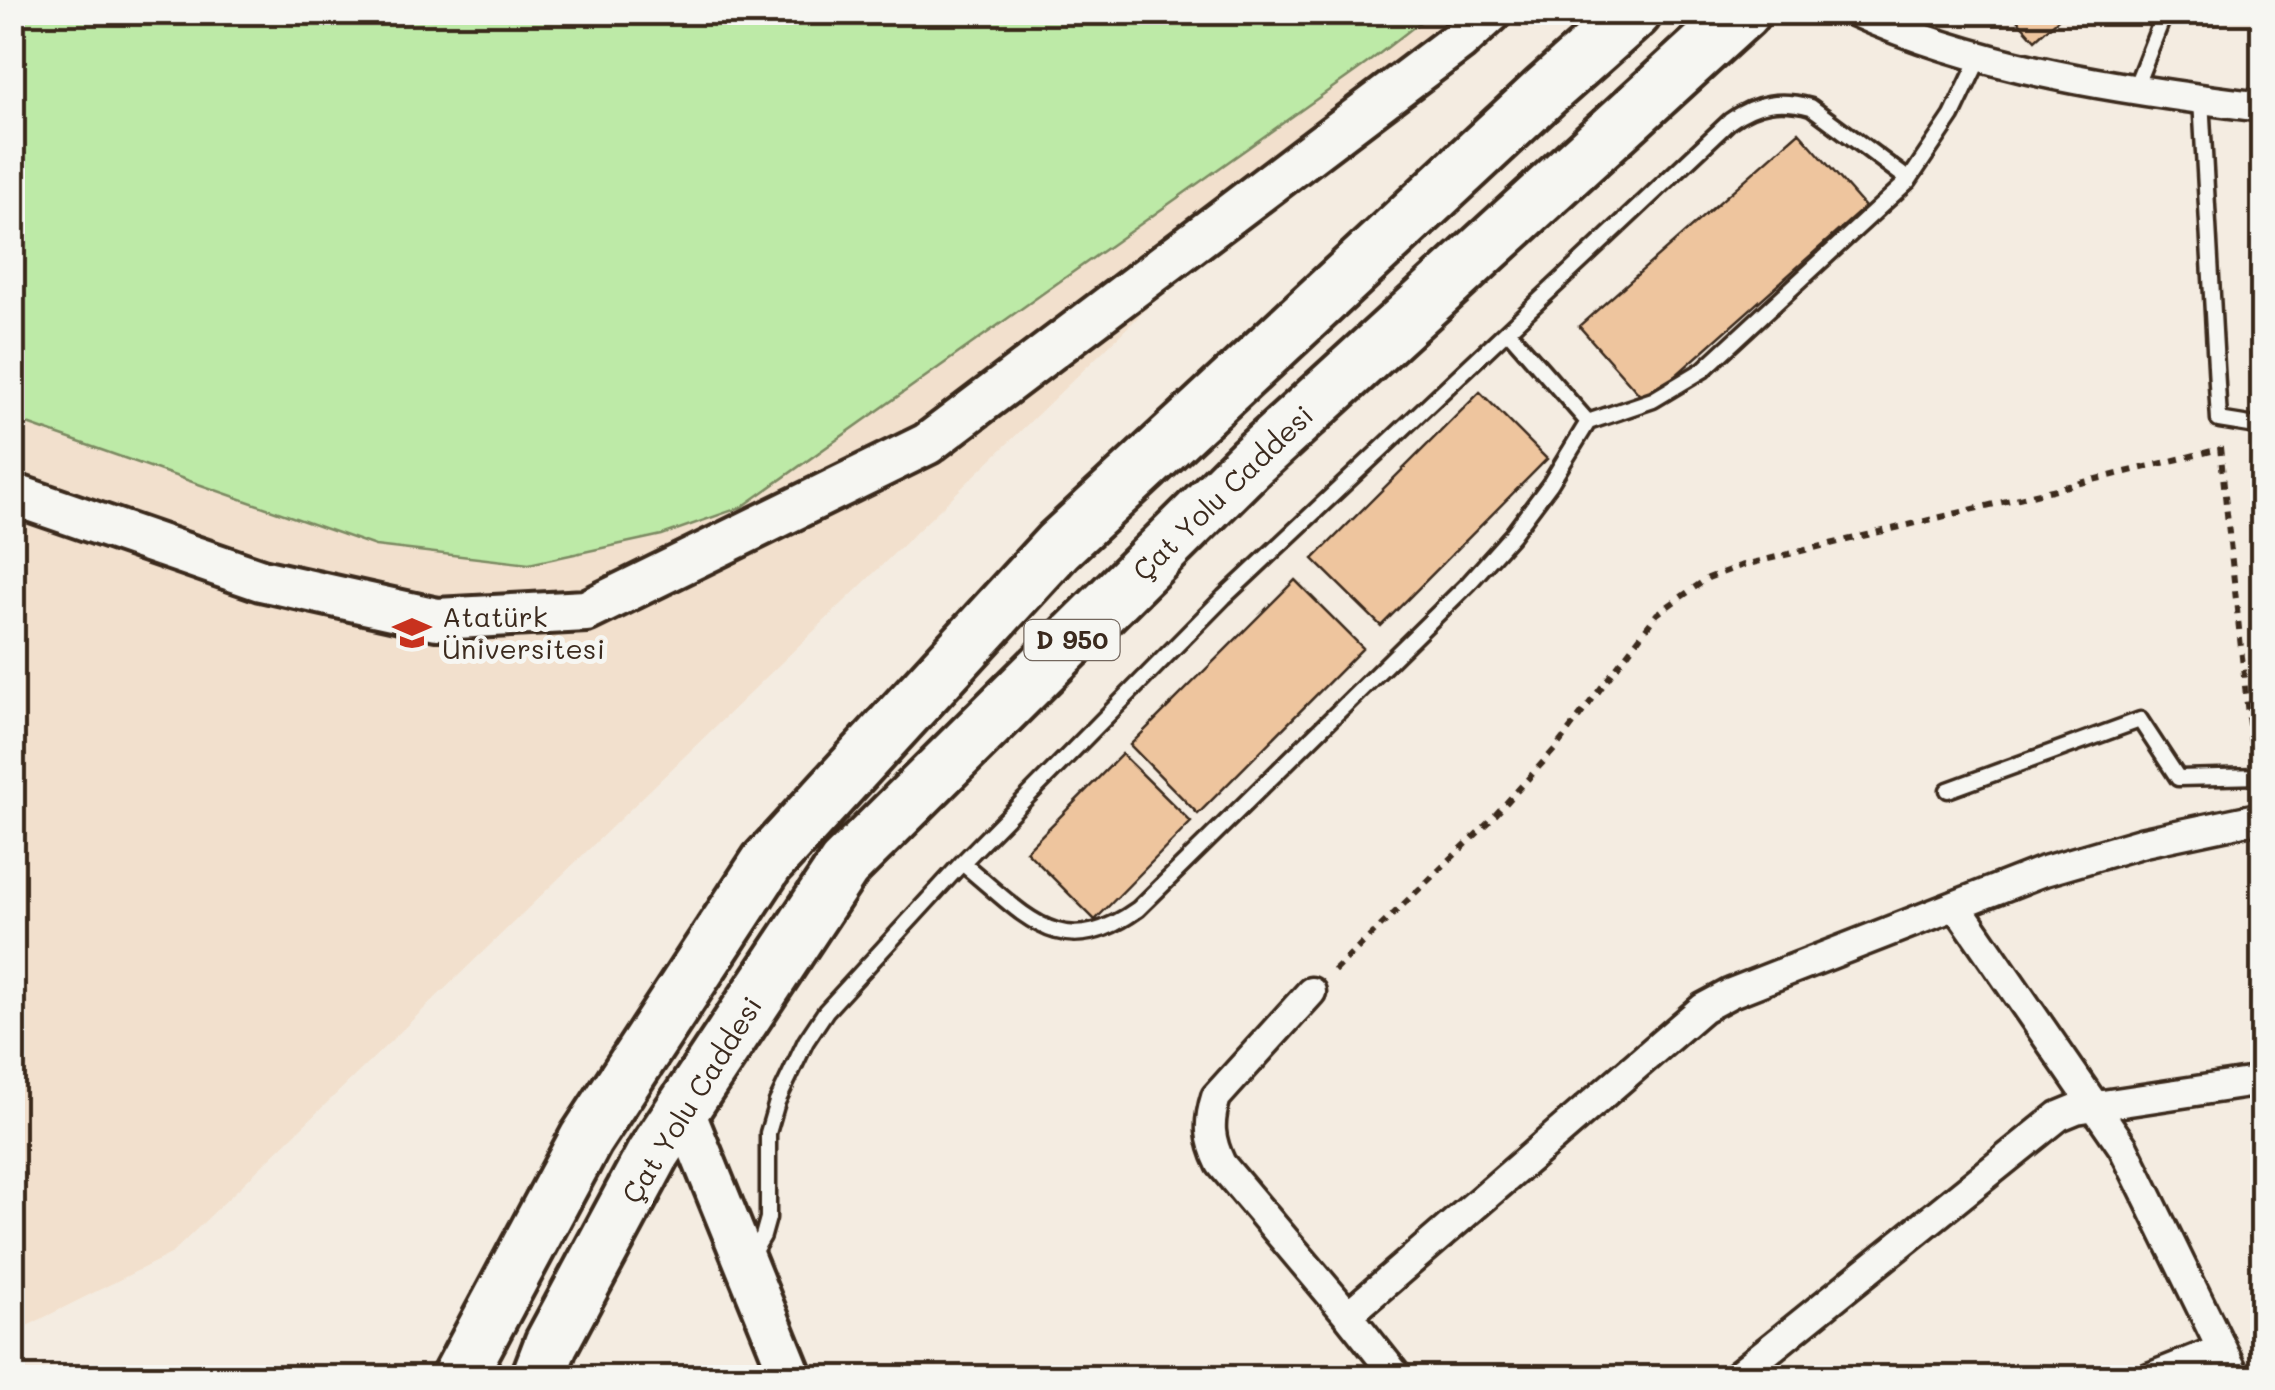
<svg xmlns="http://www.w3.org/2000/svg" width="2275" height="1390" viewBox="0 0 2275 1390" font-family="Mali,sans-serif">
<rect width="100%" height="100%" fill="#f4ece1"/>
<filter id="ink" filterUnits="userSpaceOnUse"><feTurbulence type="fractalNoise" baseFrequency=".01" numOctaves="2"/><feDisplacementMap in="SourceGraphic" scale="20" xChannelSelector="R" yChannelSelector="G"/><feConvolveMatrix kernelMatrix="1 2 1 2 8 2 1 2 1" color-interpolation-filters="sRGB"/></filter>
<g filter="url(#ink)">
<!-- built -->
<path fill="#f2e0cd" d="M13 13H1452L171 1254 13 1333Z"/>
<!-- green -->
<path fill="#bdeaa7" stroke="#7c8a62" stroke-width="2.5" d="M13 12H1432V13L1366 64 742 507 662 535 529 564 375 546 13 419Z"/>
<!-- building -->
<path fill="#eec59e" stroke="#3b2a1e" stroke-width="2.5" d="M2010 12H2066L2035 40Z
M1799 132 1865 207 1646 402 1579 326Z
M1480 392 1547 459 1381 626 1313 559Z
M1295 580 1363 648 1198 814 1130 745Z
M1122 754 1191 822 1095 920 1026 851Z"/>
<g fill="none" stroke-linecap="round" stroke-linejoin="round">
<!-- lane casing -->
<g stroke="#3b2a1e" stroke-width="21">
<path id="lane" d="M2135 88 2165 12
M2201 99 2219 420 2262 427
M1508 331 1588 422
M1948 790 2140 720 2178 778 2262 776
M962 863C1024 913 1059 966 1138 909L1469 583 1512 535 1550 484 1588 422 1653 400 1703 370 1909 180 1952 116 1979 59
M751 1256 763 1236 768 1218V1133L777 1102 806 1041 826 1011 962 863 1224 597 1730 121C1756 102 1781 99 1811 107L1909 180"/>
</g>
<!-- street casing -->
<g stroke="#3b2a1e" stroke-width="35">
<path id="street" d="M1855 12C1983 70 2124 90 2262 107
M1956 905 2123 1147 2236 1378
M1311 992 1216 1097C1208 1123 1209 1139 1221 1164L1348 1315
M1398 1378 1348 1315 1703 1008 1731 993 2041 872 2144 842 2262 817
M1734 1378 2059 1116 2076 1109 2262 1081
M2149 1378 2222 1349"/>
</g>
<!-- secondary casing -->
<g stroke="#3b2a1e" stroke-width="48">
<path id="secondary" d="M12 494 261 580 437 619 586 611 927 444 1460 40 1491 12
M683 1109 792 1378"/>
</g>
<!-- highway casing -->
<g stroke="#3b2a1e" stroke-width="60">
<path id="highway" d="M458 1378 586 1139 767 863 1058 546 1545 92 1635 12
M538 1378 551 1344 653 1154 844 866 1251 462 1743 12"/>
</g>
<!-- path -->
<path stroke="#3b2a1e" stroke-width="6" stroke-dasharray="8 8" stroke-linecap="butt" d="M2220 447 2252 753
M1334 971 1489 822 1554 750 1657 614 1708 578 1740 566 2220 449"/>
<!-- lane -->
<use href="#lane" stroke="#f6f6f2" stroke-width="14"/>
<!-- street -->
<use href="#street" stroke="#f6f6f2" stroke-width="28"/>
<!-- secondary -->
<use href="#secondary" stroke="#f6f6f2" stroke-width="40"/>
<!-- highway -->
<use href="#highway" stroke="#f6f6f2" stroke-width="52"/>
</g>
</g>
<!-- icons -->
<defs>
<g id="university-bare" transform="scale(3)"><path d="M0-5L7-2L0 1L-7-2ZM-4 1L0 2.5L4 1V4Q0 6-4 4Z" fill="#c8321e" stroke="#f6f6f2" stroke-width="2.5" paint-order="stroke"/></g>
</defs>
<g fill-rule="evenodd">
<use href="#university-bare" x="412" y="633"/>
</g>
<g text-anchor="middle" stroke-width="10" stroke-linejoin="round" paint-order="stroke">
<!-- shield labels -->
<rect fill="#f6f6f2" stroke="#73675e" stroke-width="2.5" x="1024.5" y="620" width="95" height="40" rx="8"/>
<g font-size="25" font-weight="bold" fill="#3b2a1e">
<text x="1072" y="649">D 950</text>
</g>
<!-- street labels -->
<g font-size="28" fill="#3b2a1e" stroke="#f6f6f2">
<text transform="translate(1223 493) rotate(-44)" y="10">Çat Yolu Caddesi</text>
<text transform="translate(692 1100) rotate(-58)" y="10">Çat Yolu Caddesi</text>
</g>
<!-- poi labels -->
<g font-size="28" fill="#3b2a1e" stroke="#f6f6f2" text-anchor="start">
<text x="442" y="627">Atatürk<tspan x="442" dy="32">Üniversitesi</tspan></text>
</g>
</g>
<!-- margin -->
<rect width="2275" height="1390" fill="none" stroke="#f6f6f2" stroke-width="50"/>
<rect x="25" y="25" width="2225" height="1340" fill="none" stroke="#3b2a1e" stroke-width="4" filter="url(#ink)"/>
</svg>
